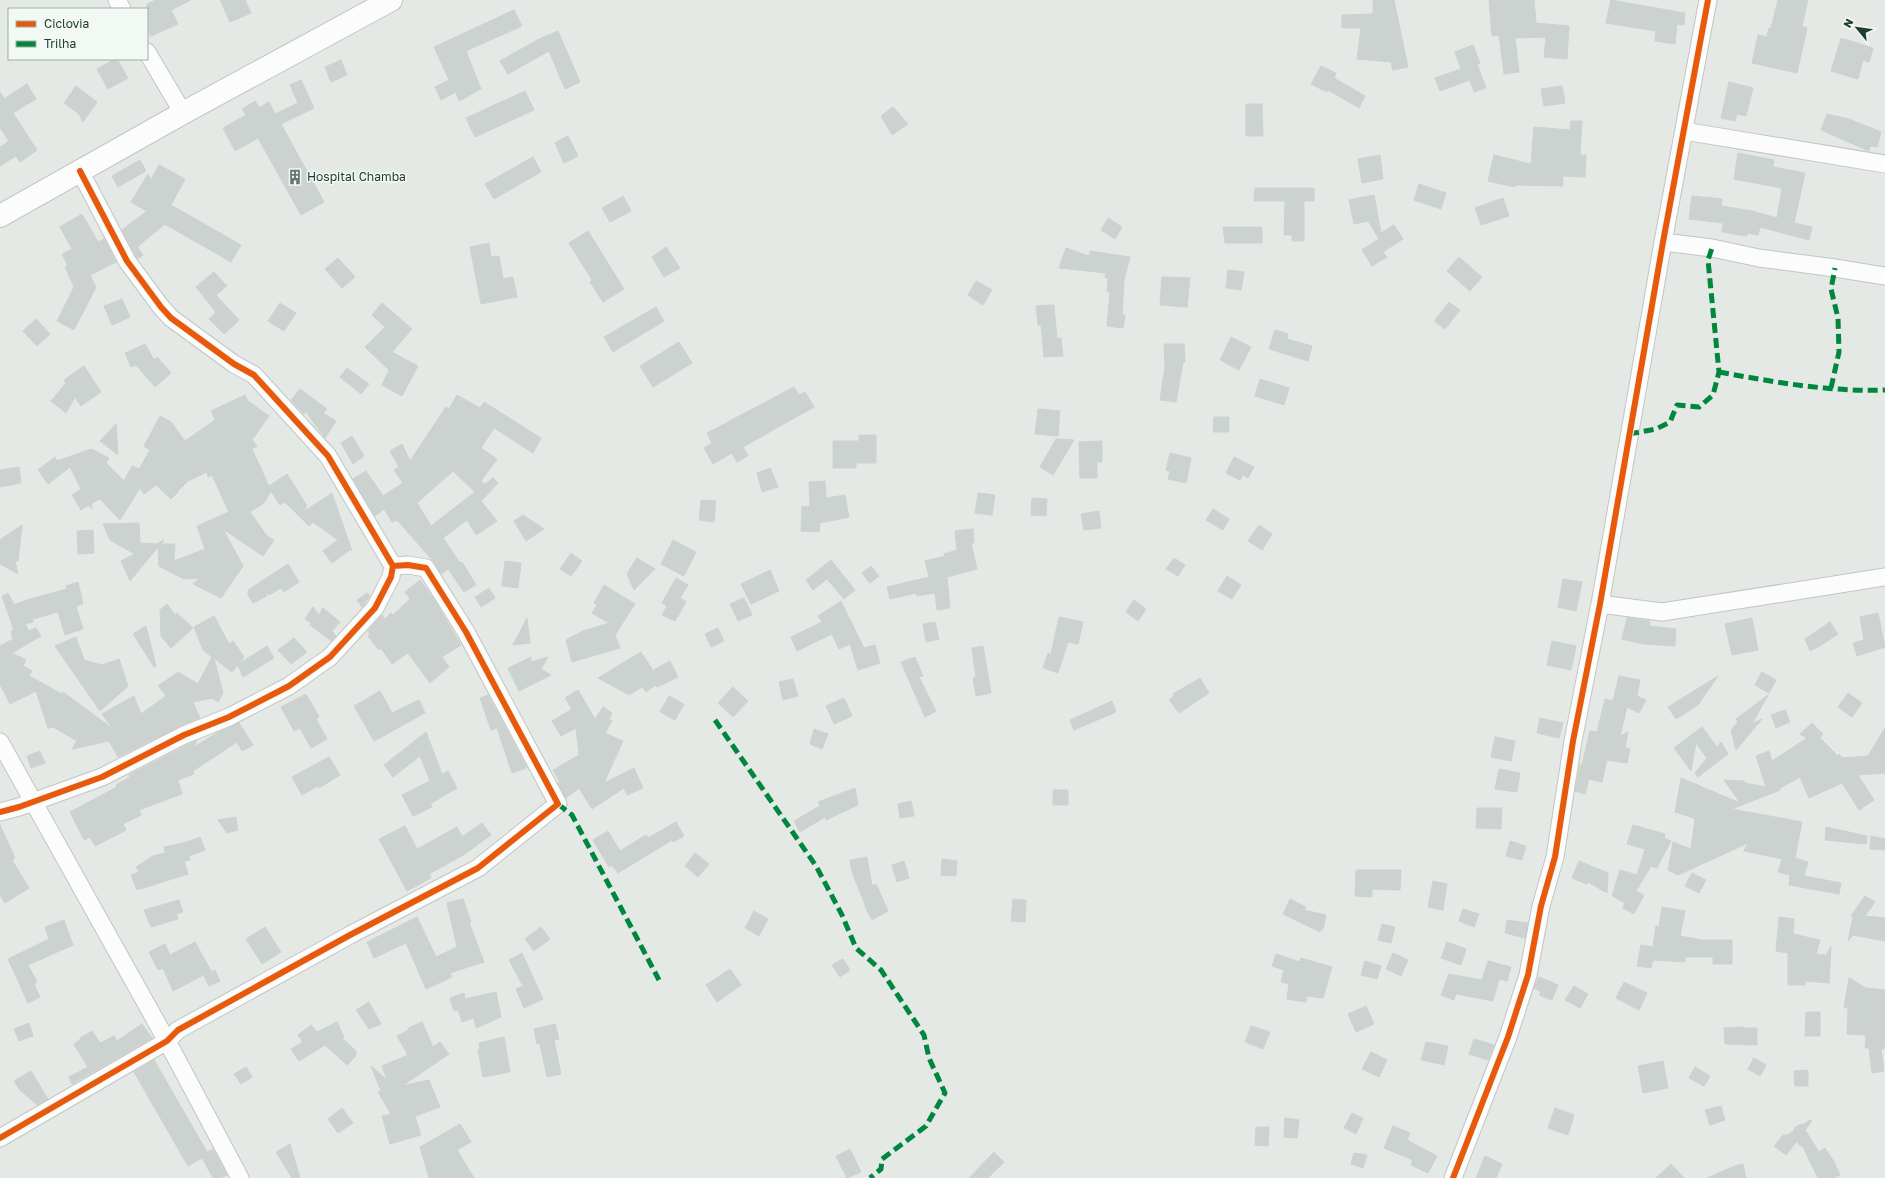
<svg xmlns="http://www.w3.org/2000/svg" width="1885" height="1178" viewBox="0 0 1885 1178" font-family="'Golos Text',sans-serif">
<rect width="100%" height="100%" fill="#e4e9e6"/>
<!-- building -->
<path fill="#ccd2cf" stroke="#cdd2cf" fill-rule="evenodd" d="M156 0H191L171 10 178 24 151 36 147 27V4Z
M220 0H245L251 13 230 22Z
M1373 0H1394L1408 67 1393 70 1391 62 1357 59 1361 28H1342V15L1373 14Z
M1489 0H1534L1536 23 1569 26 1567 59 1544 57 1546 37 1515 38 1519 72 1504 74 1499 35 1492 36Z
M1611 0 1685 13 1684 25 1677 24 1675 44 1655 41 1656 31 1606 23Z
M1778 0H1808L1802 26 1807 28 1797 73 1752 63 1758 35 1767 37 1769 28H1771Z
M514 10 522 26 466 51 481 89 459 101 456 92 441 100 435 87 449 80 434 47Z
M558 31 580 82 565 89 549 51 508 74 500 61 539 39Z
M1841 38 1873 48 1869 62 1863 60 1858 79 1831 71Z
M1473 45 1480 63 1477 64 1486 88 1474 92 1470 80 1440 91 1435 78 1461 69 1455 52Z
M115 59H117L128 78 108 89 97 69Z
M341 60 347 75 331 82 325 67Z
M1321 66 1336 73 1334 78 1365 96 1359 108 1328 90 1327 92 1311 84Z
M301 80 314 108 281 124 324 202 301 215 258 138 235 151 223 128 246 115 242 109 255 101 259 108 269 102 275 114 298 103 290 85Z
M1729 82 1753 88 1746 116 1737 114 1735 121 1721 118Z
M27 84 36 99 13 113 37 150 20 162 16 156 0 166V147L9 141 0 128V92L4 99Z
M76 86 97 102 83 122 79 114 64 103Z
M1562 86 1565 103 1544 106 1541 89Z
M525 91 534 110 475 137 466 118Z
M1246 104H1262L1263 136H1246Z
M893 107 908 124 892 135 881 116Z
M1827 114 1849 119 1881 132 1877 147 1870 146 1869 151 1821 130Z
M1571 121H1582L1580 155H1586L1585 177 1563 176V186L1515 185V187L1488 181 1494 155 1531 164 1534 127 1570 130Z
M568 136 578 156 564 163 555 143Z
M1738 153 1774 160 1773 167 1805 173 1794 223 1812 227 1809 240 1760 227 1758 235 1747 233V236L1722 232 1723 223 1689 219 1692 196 1722 199 1721 206 1752 211 1777 218 1782 188 1734 179Z
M1380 155 1383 179 1362 183 1358 159Z
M533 157 541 172 494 199 485 184Z
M140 160 146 171 118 187 112 176Z
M159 165 185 179 171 205 241 245 231 262 165 224 137 247 143 255 138 259 136 256 122 230 147 211 131 202 148 174 151 180Z
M1419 184 1446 193 1441 209 1414 200Z
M1255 188H1314V201H1304V241H1292V235H1284L1285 201H1254Z
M1374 195 1381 233 1394 225 1403 239 1383 252 1387 257 1372 266 1362 250 1379 239 1368 221 1354 224 1349 200Z
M623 196 631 211 610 222 602 208Z
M1503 198 1509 216 1481 225 1475 208Z
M82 214 98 242 104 239 116 262 90 275 96 287 74 330 57 321 74 287 65 267 68 266 62 254 72 249 60 227Z
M1108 218 1122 227 1115 239 1101 230Z
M1223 227H1262V243H1225Z
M588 231 624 289 603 302 590 282 592 280 569 243Z
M489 243 491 257 499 256 503 279 513 277 517 297 481 304 470 247Z
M666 247 680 268 664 277 652 257Z
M1066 248 1089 256 1090 251 1130 257 1124 280 1122 314 1125 315 1123 328 1107 326 1110 292H1107L1108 278H1105L1106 273 1059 268Z
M1459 257 1482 277 1470 291 1447 271Z
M338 258 355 277 342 288 325 269Z
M1228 270 1244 272 1241 290 1226 288Z
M214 272 227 286 216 295 239 320 224 334 209 319 216 312 196 287Z
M1162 277 1190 278 1187 307 1160 305Z
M976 281 992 290 983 305 968 295Z
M122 299 130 317 112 325 104 306Z
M1449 302 1460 310 1445 329 1434 321Z
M280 303 296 313 284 331 268 321Z
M382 303 412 329 392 352 418 366 402 396 382 385 389 370 365 347 385 327 372 315Z
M1054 305 1057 339 1061 338 1063 356 1044 357 1041 325H1038L1036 306Z
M656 307 664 321 613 352 604 337Z
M36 319 50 334 37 346 23 331Z
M1275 330 1288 334 1287 339 1312 346 1308 361 1269 349Z
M1231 337 1251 347 1239 370 1220 360Z
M679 342 692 363 653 387 640 366Z
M145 344 154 360 157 357 171 373 155 387 136 365 131 367 125 353Z
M1164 344H1184L1185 362H1183L1176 402 1160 400 1165 366Z
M84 366 101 392 81 406 75 397 66 413 51 401 66 383 64 380Z
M347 368 369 384 361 394 340 377Z
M1260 379 1289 388 1284 405 1255 396Z
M794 387 799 395 805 392 814 407 743 447 748 456 737 462 732 453 713 464 704 448 712 443 707 433Z
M300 389 327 409 323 413 336 421 325 438 306 412 304 414 291 400Z
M245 395 248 401 269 416 252 440 257 446 252 449 269 486 287 474 307 506 303 512 332 493 352 551 349 548 350 550 332 563 323 551 338 540 313 522 309 526 285 502 280 505 271 491 264 503 250 512 267 536 274 540 263 556 223 529 243 566 221 598 193 584 200 578 184 579 159 566 158 547 130 581 121 561 135 554 110 540 103 524 139 523 140 543 157 544 164 540 161 544H175L174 561 205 549 197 526 229 512 212 475 208 477 207 472 188 481 179 490 178 487V492L171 499 156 485 144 494 140 488 120 520 100 499 92 503 91 501 92 509 89 505 81 510 72 495 81 489 70 467 48 484 38 470 55 457 57 461 91 449 109 458 106 463 124 481 132 466 139 469 150 450 144 446 160 416 171 422 185 441 215 420 211 411Z
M457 395 480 408 484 402 541 438 533 453 494 428 481 448 497 459 481 481 485 484 493 478 498 483 481 501 497 521 476 535 467 520 443 538 460 563 462 562 476 585 464 592 448 569 441 574 434 562 397 520 392 522 384 509 375 516 353 479 366 471 383 496 403 483 394 470 399 467 390 451 402 444 410 461 446 407 449 409ZM453 471 475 492 431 526 417 503Z
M1038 409 1060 411 1058 436 1035 434Z
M1214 417H1229V432H1213Z
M116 424 118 455 100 441Z
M859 435H876V463H856V468H833V441H859Z
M352 436 364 456 353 464 341 443Z
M1056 439 1074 440 1053 475 1040 467Z
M1102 441V462H1097V478H1080L1079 442Z
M1170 453 1191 458 1186 483 1168 479 1170 471 1166 470Z
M1234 457 1254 467 1248 478 1243 475 1240 480 1226 473Z
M19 467 21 483 0 487V470Z
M770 468 778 487 762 492 757 473Z
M825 481 826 498 845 495 849 517 820 523 819 532 801 531 802 506 810 507 809 482Z
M978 493 995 495 992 515 975 513Z
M1032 498 1047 499 1046 516 1031 515Z
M701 500 716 501 714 522 699 520Z
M1213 509 1229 519 1223 530 1206 520Z
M1099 511 1101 528 1084 530 1081 514Z
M523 515 544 529 526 541 514 521Z
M22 525 18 561H15L18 574 0 564V544L1 539Z
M1259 525 1272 534 1262 550 1248 541Z
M973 529 974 543H971L977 569 947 577 950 608 937 610 935 593 917 596 916 593 890 599 887 587 929 577 925 561 945 556 944 554 957 550 955 531Z
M93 530 94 553 78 554 77 531Z
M673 540 696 552 684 576 661 564Z
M571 553 582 561 571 576 560 569Z
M637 558 655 569 634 590 627 574Z
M1174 558 1185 565 1178 576 1166 569Z
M831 560 855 590 844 599 827 579 813 590 806 580Z
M505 561 521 563 518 588 502 586Z
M288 564 299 582 284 592 281 588 269 595 263 590 267 596 253 603 248 595V590Z
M871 566 879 576 870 583 862 573Z
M770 570 779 591 751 604 741 584Z
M1227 576 1241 585 1232 599 1218 591Z
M676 578 688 585 680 598 686 602 675 621 662 615 667 606 662 603Z
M1563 579 1582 582 1576 611 1558 607Z
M420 580 433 598 461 645 442 657 449 667 430 683 408 653 392 664 381 648 379 650 368 636 370 634 368 631 382 615 385 619 391 613 393 615 410 599 405 592Z
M78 582 83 604 76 606 83 629 65 635 58 612 33 619V622L25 624 29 631 36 628 41 636 12 653 26 660 23 666 32 671 29 676 62 694 63 692 113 729 102 714 134 696 141 714 166 696 158 686 178 672 198 684 212 657 203 650 194 627 214 616 229 644 233 641 244 657 240 663 267 646 274 658 243 677 238 665 232 672 214 658 223 693 218 702 212 698 193 702 200 718 180 726 118 757 109 741 72 749 77 741 53 727 48 728 36 691 10 704 0 684V646L13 639 11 631 14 630 2 596 8 593 14 605 30 599 67 589 66 586Z
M604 585 635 604 615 635 620 648 572 662 566 640 583 631 609 623 592 613 597 605 594 603Z
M489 588 495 598 481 607 475 597Z
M367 593 370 596 362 607 357 600Z
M744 598 752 615 738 621 730 604Z
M1134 600 1146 609 1138 621 1126 612Z
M841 601 864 648 875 645 880 663 858 670 850 644 839 649 832 634 797 651 791 637 822 622 818 616Z
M167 604 175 615 177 613 193 628 171 648 161 636 160 610Z
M313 607 319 615 323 608 340 622 332 631 336 636 331 641 310 625 311 623 305 619Z
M1878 613 1885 647 1857 656 1853 643 1864 640 1860 617Z
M1059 617 1083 622 1078 644 1068 642 1058 673 1043 668 1048 653 1051 654Z
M527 618 530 643 513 645Z
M1627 618 1650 621 1649 626 1676 629 1675 646 1643 644 1622 639Z
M1752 618 1758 650 1732 655 1725 624Z
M935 622 939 639 926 642 923 624Z
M1830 622 1838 634 1820 646 1810 651 1805 639Z
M146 626 156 666 154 667 133 634Z
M718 628 724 641 711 647 705 634Z
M76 637 84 660 102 665 119 659 128 686 100 711 55 646Z
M294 638 307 652 291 664 278 650Z
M1552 641 1576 646 1571 670 1547 665Z
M983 646 991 693 976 696 973 678H976L972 648Z
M641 652 652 669 650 672 670 661 678 677 657 687 656 685 646 692 642 687 629 695 598 678Z
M531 657V662L548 657 541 669 551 675 519 691 508 668Z
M915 657 923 676 919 677 936 711 925 717 901 662Z
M1762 672 1776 680 1769 693 1755 685Z
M1619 676 1640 680 1637 696 1646 700 1639 713 1627 707 1620 736 1628 732 1625 748 1630 749 1627 763 1607 760 1602 782 1589 779 1585 794 1575 791 1579 770 1580 765H1582L1590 731 1597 732 1605 699 1613 701Z
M1718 676 1698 705 1676 719 1668 707Z
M1200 678 1209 693 1179 713 1169 700 1174 696 1173 694Z
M793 679 798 696 783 700 779 682Z
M733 687 748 701 733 717 718 703Z
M578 690 595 719 603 707 612 713 609 719 612 721 605 733 623 741 604 783 634 768 643 788 627 795 624 788 592 809 579 788 566 798 558 783 560 782 553 770 579 755 576 728 561 736 552 721 572 709 565 698Z
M380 691 392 713 419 700 425 713 374 741 354 706Z
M1848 693 1862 703 1852 717 1838 707Z
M306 694 319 717 316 719 327 739 311 748 300 728 294 731 281 707Z
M488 695 527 768 512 773 497 728 491 730 480 698Z
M1768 695 1752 724 1762 719 1736 750 1731 730 1738 722 1736 719Z
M669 696 684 704 675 720 660 712Z
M844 698 852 716 834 724 826 706Z
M1112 701 1116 712 1074 730 1070 720Z
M1785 710 1790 722 1776 728 1771 715Z
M1540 718 1563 723 1559 738 1537 733Z
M239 723 253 745 242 751 237 742 193 771 194 774 178 780 182 794 139 810 141 815 123 824 126 830 95 846 90 837 84 840 70 812 117 787 116 785 130 777 129 775 197 740 194 747 220 731Z
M1812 723 1823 734 1820 738 1838 756 1839 754 1843 758 1868 756 1885 728V773L1858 775 1874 800 1859 810 1842 783 1809 798 1800 777 1780 788V790L1732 809 1802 822 1795 858 1808 862 1804 876 1841 883 1839 894 1789 885 1790 875 1778 872 1782 859 1744 851 1748 843 1678 875 1668 870 1673 842 1691 849 1695 819 1700 820 1675 812 1681 778 1740 803 1724 780 1744 781 1745 783 1766 787 1756 756 1769 751 1772 761 1807 738 1800 734Z
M1702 727 1717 747 1721 742 1728 754 1698 777 1695 773 1707 758 1696 743 1691 771 1674 748Z
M814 729 828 734 822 749 810 744Z
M426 732 442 774 448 771 457 788 430 804 432 807 413 816 402 795 430 781 420 756 393 777 384 765Z
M1495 737 1515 741 1511 761 1491 757Z
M40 751 45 763 31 768 27 756Z
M329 757 340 775 319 788 318 786 302 795 292 777Z
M1499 769 1520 773 1517 792 1495 789Z
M855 788 858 805 826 820 825 817 800 832 794 821 820 806 818 802Z
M1053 790H1068V805H1053Z
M911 801 914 816 900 818 898 804Z
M1477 808H1502L1501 829 1476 828Z
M236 817 238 830 227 833 218 820Z
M676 822 684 836 673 842 672 840 618 873 612 865 609 867 593 840 608 831 620 851 646 835 648 838Z
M482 823 491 835 465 854 429 874 431 878 407 891 379 839 405 826 417 849 457 827 462 837Z
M0 825 15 858 12 860 29 888 5 903 0 895Z
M1633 825 1665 834 1664 838 1671 841 1658 866 1657 868 1651 866 1636 891 1644 895 1634 914 1623 908 1625 903 1612 896 1620 870 1637 875 1645 849 1627 844Z
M1826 827 1867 836 1866 844 1825 840Z
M1871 836 1885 839V850L1870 849Z
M200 837 205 850 189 856 190 860 184 861 188 874 137 890 131 875 139 872 136 867 153 856 165 853 164 847 187 842Z
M1510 841 1526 846 1522 860 1506 856Z
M695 853 709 864 698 877 685 866Z
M867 857 872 886 876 884 888 911 872 920 865 907H866L852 872 850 860Z
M942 859 957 861 956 876 941 875Z
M904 861 909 878 897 882 892 865Z
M1579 861 1608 873 1607 893 1588 882 1587 884 1572 878Z
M1356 870H1401L1400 890 1372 889V897L1355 896Z
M1692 873 1706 880 1699 893 1685 886Z
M1433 881 1447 884 1443 910 1428 907Z
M1865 896 1875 902 1865 916 1885 918V941L1853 935 1848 941 1853 917 1851 916Z
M463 899 471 922H469L484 962 450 973 452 977 426 989 406 943 374 958 367 942 417 917 436 957 457 947 447 903Z
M1013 899 1026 900 1025 922 1011 921Z
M1290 899 1306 907 1304 910 1326 915 1323 929H1321L1320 932 1283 914Z
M179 900 183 912 176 914 178 919 151 927 144 910Z
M1662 907 1685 911 1680 936 1702 940H1732V964H1713V957H1685V962L1653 960 1651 968 1637 966 1641 945 1653 947 1656 926 1659 927Z
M1463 909 1479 914 1474 927 1459 921Z
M754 911 768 919 759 936 745 928Z
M1779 917 1794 919 1793 934 1820 940 1816 954 1826 955 1831 946 1829 983 1805 981V985H1788V953L1776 951Z
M64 920 73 945 28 965 37 982 34 984 40 997 28 1003 8 959 49 939 45 927Z
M1507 920 1528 923 1525 938 1505 933Z
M1382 924 1395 927 1391 943 1378 940Z
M265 927 281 952 262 964 246 939Z
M541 927 550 939 534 951 525 939Z
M195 942 211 971 173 991 163 968 158 970 149 952 165 944 170 955Z
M1447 942 1466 949 1461 965 1441 958Z
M522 953 543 999 524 1008 516 989 523 986 509 960Z
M1393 953 1408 960 1401 976 1386 969Z
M1276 954 1300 962 1301 958 1332 967 1323 998 1307 996 1306 1002 1287 999 1289 984 1281 982 1284 970 1272 966Z
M843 959 850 970 840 977 832 965Z
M1365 961 1381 966 1377 979 1361 975Z
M1488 961 1511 967 1507 981 1499 979 1493 1001 1456 994 1454 1000 1441 995 1449 974 1482 980Z
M730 969 741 985 717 1002 706 985Z
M215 970 220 981 209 986 204 976Z
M1539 977 1558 985 1552 1000 1539 995 1541 992 1534 988Z
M1849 978 1866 988 1885 990V1038L1884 1049H1881L1884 1071 1872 1073 1869 1048H1865L1866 1035 1847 1034 1848 1008 1844 1007Z
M1624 982 1647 993 1639 1010 1616 998Z
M1574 986 1588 994 1580 1008 1565 1000Z
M496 992 501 1017 476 1028 474 1018 462 1022 458 1010 454 1011 450 998 464 993 465 999Z
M369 1002 381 1024 369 1029 356 1010Z
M1366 1006 1374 1024 1356 1032 1348 1014Z
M1806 1012H1820V1036H1805Z
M337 1022 344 1037 342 1038 356 1051V1056L347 1065 325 1045 299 1061 291 1049 303 1042 298 1035 311 1025 317 1032Z
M422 1022 433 1047 440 1042 449 1054 402 1086 429 1080 440 1107 415 1116 421 1135 390 1144 382 1116 391 1114 378 1092 381 1091 371 1066 387 1080 382 1066 408 1055 397 1036 409 1030 408 1028Z
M29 1023 33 1036 19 1041 14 1029Z
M142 1024 152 1038 72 1084 69 1077 88 1067 74 1044 80 1040V1038L92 1031 100 1043 114 1036 117 1041Z
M555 1024 559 1039 554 1040 561 1074 547 1077 540 1044H537L534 1029Z
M1251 1026 1270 1032 1263 1049 1245 1042Z
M1744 1027V1028H1757V1045L1725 1044 1724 1028Z
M504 1037 510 1072 483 1077 478 1050 480 1049 479 1043Z
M1474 1039 1494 1045 1488 1060 1469 1054Z
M1426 1042 1448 1046 1444 1065 1421 1060Z
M1371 1052 1387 1060 1379 1077 1362 1069Z
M1754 1058 1766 1065 1760 1076 1748 1069Z
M154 1060 207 1152 213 1149 227 1175 220 1178H213L202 1158 188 1166 134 1072Z
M1663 1061 1668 1088 1643 1093 1638 1066Z
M246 1067 252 1077 241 1084 234 1074Z
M1695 1067 1710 1076 1704 1086 1689 1078Z
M1808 1070V1086H1795L1794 1071Z
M31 1071 48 1099 37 1105 20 1090 14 1081Z
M1721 1106 1725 1120 1710 1125 1705 1110Z
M342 1108 353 1123 338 1133 328 1119Z
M1555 1108 1574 1115 1568 1135 1548 1128Z
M1352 1113 1363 1118 1356 1134 1344 1128Z
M1285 1118 1299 1120 1297 1138 1284 1137Z
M1810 1120 1812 1121 1805 1130 1819 1152 1825 1148 1833 1160 1840 1175 1833 1178H1818L1802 1145 1800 1146 1797 1141 1786 1155 1774 1146 1784 1134 1786 1136 1795 1130 1794 1128 1801 1124 1802 1125Z
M460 1124 471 1142 457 1150 474 1178H429L420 1147Z
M1393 1126 1410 1133 1407 1140 1437 1156 1428 1173 1411 1165 1413 1160 1384 1148Z
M1256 1127H1269L1268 1146 1255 1145Z
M290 1144 300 1178H292L276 1152Z
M850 1149 861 1172 847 1178 836 1156Z
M994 1152 1004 1162 988 1178H969Z
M1354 1153 1367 1155 1363 1168 1351 1164Z
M1485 1156 1502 1164 1496 1178H1476Z
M1671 1164 1684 1178H1656Z
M1743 1164 1746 1178H1707L1735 1166Z"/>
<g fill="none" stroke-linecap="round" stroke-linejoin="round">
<!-- minor casing -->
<g stroke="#c1c6c3" stroke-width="19">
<path id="minor" d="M117 0 122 9
M147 52 183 113
M1684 131 1885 164
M1663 242 1712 248 1759 258 1835 268 1885 276
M1600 604 1662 612 1885 577
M0 742 167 1041 240 1178
M0 812 19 807 102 777 184 735 229 717 289 686 330 657 375 608 391 577 393 566 328 456 254 375 234 364 171 318 161 307 127 261 80 171
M0 1138 167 1041 178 1030 350 935 478 868 558 804 466 632 426 568 408 565 393 566
M1453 1178 1508 1037 1528 975 1541 906 1555 857 1573 741 1600 604 1663 242 1708 0"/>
</g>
<!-- secondary casing -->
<g stroke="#c0c7c3" stroke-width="24">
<path id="secondary" d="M0 216 183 113 391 0"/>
</g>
<!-- minor -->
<use href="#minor" stroke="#fbfcfb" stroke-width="17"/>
<!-- secondary -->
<use href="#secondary" stroke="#fbfcfb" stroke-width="22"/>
<!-- quiet -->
<path stroke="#00873e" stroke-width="5" stroke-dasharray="10 5" stroke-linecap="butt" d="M1719 372C1774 382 1829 392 1885 390
M1831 388 1839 352 1838 318 1831 289 1835 268
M1629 434 1656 429 1670 422 1677 405 1699 407 1713 395 1719 372 1708 260 1712 248
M715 720 816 866 842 915 856 948 881 970 924 1035 929 1058 945 1093 926 1126 882 1159 881 1169 870 1178
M558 804 572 815 659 980"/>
<!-- cycleway casing -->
<g stroke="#f2f9f4" stroke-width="8">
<path id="cycleway" d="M0 812 19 807 102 777 184 735 229 717 289 686 330 657 375 608 391 577 393 566 328 456 254 375 234 364 171 318 161 307 127 261 80 171
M0 1138 167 1041 178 1030 350 935 478 868 558 804 466 632 426 568 408 565 393 566
M1453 1178 1508 1037 1528 975 1541 906 1555 857 1573 741 1600 604 1663 242 1708 0"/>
</g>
<!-- cycleway -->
<use href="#cycleway" stroke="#e8590c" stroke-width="6"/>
</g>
<!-- icons -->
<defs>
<g id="building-bare" transform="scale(1.2)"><path d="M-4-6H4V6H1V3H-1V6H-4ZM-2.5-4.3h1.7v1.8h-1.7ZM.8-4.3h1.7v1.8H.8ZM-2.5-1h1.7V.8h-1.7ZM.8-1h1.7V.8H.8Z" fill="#657971" stroke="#f2f9f4" stroke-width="2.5" paint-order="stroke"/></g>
</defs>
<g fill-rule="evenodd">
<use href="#building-bare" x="295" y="177"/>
</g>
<g text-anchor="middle" stroke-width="3" stroke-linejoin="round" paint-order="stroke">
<!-- poi labels -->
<g font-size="12" fill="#213d32" stroke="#f2f9f4" text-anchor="start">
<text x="307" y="181">Hospital Chamba</text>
</g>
</g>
<!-- legend -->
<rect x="8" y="8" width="140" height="52" fill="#f2f9f4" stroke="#9eaea6"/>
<rect x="16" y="21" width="20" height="6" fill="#e8590c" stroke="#9eaea6"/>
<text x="44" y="28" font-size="12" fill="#213d32">Ciclovia</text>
<rect x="16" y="41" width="20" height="6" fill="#00873e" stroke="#9eaea6"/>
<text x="44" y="48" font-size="12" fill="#213d32">Trilha</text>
<!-- north arrow -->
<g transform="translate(1857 28) rotate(299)" stroke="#f2f9f4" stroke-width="3" paint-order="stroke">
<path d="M0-3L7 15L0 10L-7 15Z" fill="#213d32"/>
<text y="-6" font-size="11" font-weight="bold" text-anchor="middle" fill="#213d32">N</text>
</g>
</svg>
